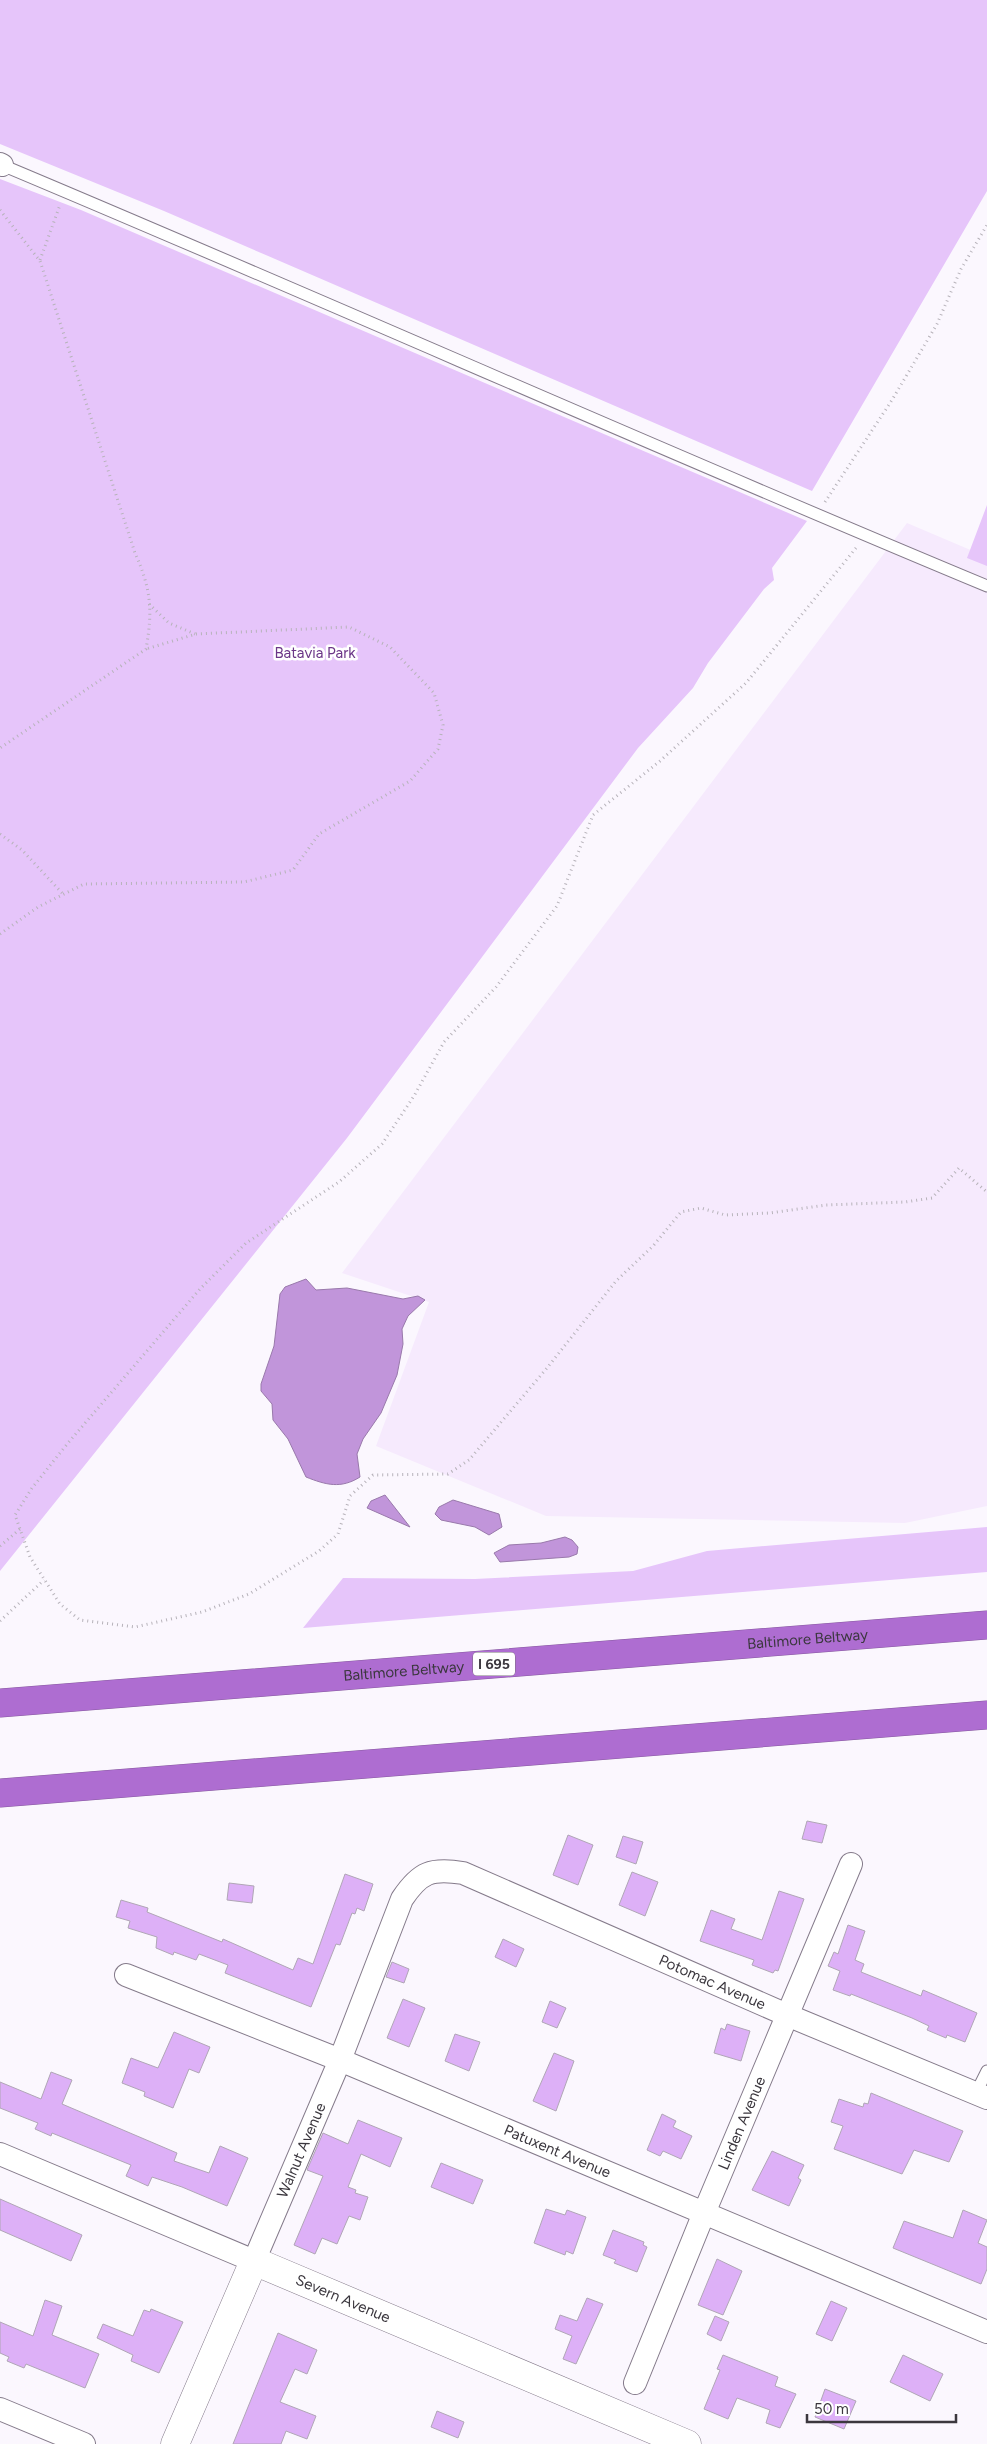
<svg xmlns="http://www.w3.org/2000/svg" width="987" height="2444" viewBox="0 0 987 2444" font-family="Figtree,sans-serif">
<rect width="100%" height="100%" fill="#fbf7fe"/>
<!-- built -->
<path fill="#f6eafd" d="M907 523 987 557V1506L905 1523 546 1516 376 1446 429 1302 342 1273Z"/>
<!-- green -->
<path fill="#e6c5fa" d="M0 0H987V191L812 491 164 211 0 144Z
M0 179 81 210 807 521 772 568 774 580 764 589 708 663 693 688 638 748 347 1138 0 1571Z
M987 505V566L967 558Z
M987 1527V1572L303 1628 343 1578 475 1579 633 1571 707 1551Z"/>
<!-- water -->
<path fill="#c195da" stroke="#9979ab" d="M306 1279 316 1290 347 1288 403 1299 418 1296 425 1300 408 1316 402 1329 403 1344 397 1375 381 1413 363 1439 357 1454 360 1477C341 1489 326 1485 306 1477L288 1439 273 1420 272 1404 261 1391V1384L274 1346 280 1294 285 1287Z
M385 1495 410 1527 367 1508 371 1501Z
M453 1500 499 1514 502 1527 489 1535 475 1527 441 1520 435 1514 439 1507Z
M565 1537 572 1540 578 1547 577 1554 569 1557 500 1562 494 1553 509 1545 541 1543Z"/>
<!-- building -->
<path fill="#ddb0f7" stroke="#b0a6b6" d="M807 1821 827 1825 822 1843 802 1839Z
M568 1835 593 1845 578 1885 553 1875Z
M623 1836 643 1842 636 1864 616 1857Z
M632 1872 658 1882 645 1916 619 1905Z
M345 1874 373 1884 364 1911 357 1908 355 1914 352 1913 340 1945 336 1944 311 2007 225 1973 228 1965 199 1954 196 1960 174 1952 173 1955 156 1948 157 1937 128 1928 130 1921 116 1917 121 1900 148 1908 147 1912 222 1942 223 1939 293 1970 298 1958 313 1964Z
M229 1883 254 1886 252 1903 227 1900Z
M779 1891 804 1899 778 1971 775 1970 773 1973 752 1965 754 1960 700 1941 711 1910 735 1919 731 1929 762 1940Z
M848 1925 865 1931 855 1960 864 1964 861 1972 921 1996 923 1990 977 2013 965 2042 947 2035 946 2038 927 2030 929 2026 912 2018 851 1994 850 1996 833 1990 840 1971 828 1966 834 1952 838 1954Z
M503 1939 524 1949 516 1967 495 1957Z
M392 1962 409 1969 404 1983 386 1977Z
M403 1999 425 2008 409 2047 387 2038Z
M550 2001 566 2008 557 2028 542 2022Z
M727 2024 750 2031 741 2061 714 2053 721 2028 725 2030Z
M174 2032 210 2047 199 2073 189 2069 173 2108 144 2096 145 2092 122 2083 131 2058 158 2068Z
M455 2034 480 2042 469 2071 445 2061Z
M554 2053 574 2061 556 2111 533 2101Z
M51 2072 72 2080 62 2104 177 2153 174 2161 209 2173 220 2146 248 2158 227 2206 182 2187 152 2177 148 2186 126 2176 131 2165 52 2133 51 2136 35 2129 38 2123 0 2108V2082L41 2099Z
M871 2093 963 2131 949 2162 914 2150 902 2174 834 2149 843 2126 831 2122 839 2099 863 2107 864 2103 868 2104Z
M662 2114 676 2121 673 2127 692 2136 681 2159 663 2151 660 2156 647 2150Z
M358 2120 402 2138 390 2167 361 2154 348 2187 356 2190 355 2193 368 2197 360 2220 349 2216 337 2244 322 2238 315 2254 294 2245 323 2176 307 2170 323 2133 348 2144Z
M772 2151 804 2165 798 2178 801 2180 789 2206 752 2190Z
M441 2163 483 2180 473 2204 431 2187Z
M0 2199 82 2235 71 2261 0 2230Z
M546 2209 565 2215 567 2210 586 2217 573 2254 566 2251 565 2255 534 2243Z
M963 2210 987 2220 978 2243 987 2247V2269L981 2284 893 2248 904 2221 953 2238Z
M613 2230 644 2242 643 2245 647 2247 637 2272 614 2263 616 2260 603 2255Z
M717 2259 742 2271 723 2315 698 2305Z
M587 2298 603 2304 576 2364 563 2359 572 2336 555 2329 560 2315 577 2321Z
M45 2300 62 2306 52 2335 99 2354 85 2388 26 2364 24 2368 7 2361 9 2357 0 2353V2322L33 2336Z
M831 2301 847 2308 832 2341 816 2334Z
M151 2309 183 2322 159 2373 131 2361 133 2355 97 2338 103 2324 133 2336 144 2310 150 2312Z
M715 2316 729 2322 721 2341 707 2334Z
M278 2333 317 2350 307 2374 295 2369 280 2402 316 2416 307 2439 286 2431 281 2444H233Z
M723 2355 778 2377 775 2386 796 2394 780 2428 766 2423 770 2410 737 2398 728 2419 704 2409 720 2370 717 2369Z
M903 2355 943 2374 930 2401 890 2382Z
M825 2389 856 2401 844 2429 815 2417Z
M437 2411 464 2422 458 2438 431 2427Z"/>
<g fill="none" stroke-linecap="round" stroke-linejoin="round">
<!-- lane casing -->
<g stroke="#857b8b" stroke-width="13">
<path id="lane" d="M2 165C331 303 657 449 987 586
M976 2093 987 2071"/>
</g>
<!-- street casing -->
<g stroke="#857b8b" stroke-width="24">
<g id="street">
<path d="M0 164 2 165"/>
<path id="s1" d="M126 1975 340 2060 987 2332"/>
<path id="s2" d="M0 2154 254 2261 340 2060 402 1899C420 1872 431 1868 463 1873L787 2015 987 2098"/>
<path id="s3" d="M635 2383 704 2213 851 1864"/>
<path d="M0 2409 84 2444"/>
</g>
</g>
<!-- secondary casing -->
<g stroke="#857b8b" stroke-width="29">
<g id="secondary">
<path id="s4" d="M175 2444 254 2261 687 2444"/>
</g>
</g>
<!-- highway casing -->
<g stroke="#865a9e" stroke-width="29">
<g id="highway">
<path id="s5" d="M0 1703 987 1625"/>
<path d="M0 1793 987 1715"/>
</g>
</g>
<!-- path -->
<path stroke="#b7b3ba" stroke-width="3" stroke-dasharray="1 4" stroke-linecap="butt" d="M0 210 40 261 135 553C151 589 153 610 146 649L0 748
M40 260 60 205
M825 502 892 400 937 324 961 269 987 225
M856 548 746 683 660 761 593 815 557 906 496 987 444 1042 414 1096 382 1144 339 1182 246 1243 200 1289 68 1443 32 1488 15 1515 30 1557 60 1604 80 1620 135 1627 202 1612 249 1594 319 1551 338 1534 350 1496 373 1475 448 1474 469 1460 547 1368 616 1281 653 1246 681 1212 701 1208 725 1215 770 1213 826 1205 905 1202 932 1198 959 1168 987 1192
M149 604 169 623 195 634
M0 834 22 850 63 894
M0 934 38 907 84 884 244 882 293 870 319 834 410 781 438 749 443 725 434 693 390 647 349 627 196 634 146 649
M0 1546 20 1529
M0 1621 44 1580"/>
<!-- lane -->
<use href="#lane" stroke="#fff" stroke-width="11"/>
<!-- street -->
<use href="#street" stroke="#fff" stroke-width="22"/>
<!-- secondary -->
<use href="#secondary" stroke="#fff" stroke-width="28"/>
<!-- highway -->
<use href="#highway" stroke="#ae6dd1" stroke-width="28"/>
</g>
<g text-anchor="middle" stroke-width="5" stroke-linejoin="round" paint-order="stroke">
<!-- shield labels -->
<rect fill="#fff" stroke="#767378" stroke-width="1" x="473" y="1652.5" width="42" height="23" rx="4"/>
<g font-size="14" font-weight="bold" fill="#3b373e">
<text x="494" y="1669">I 695</text>
</g>
<!-- park labels -->
<g font-size="15" fill="#6b3687" stroke="#fff">
<text x="315" y="658">Batavia Park</text>
</g>
<!-- street labels -->
<g font-size="15" fill="#3b373e" stroke="#fff">
<text dy="5" stroke="none"><textPath href="#s5" startOffset="810">Baltimore Beltway</textPath></text>
<text dy="5" stroke="none"><textPath href="#s5" startOffset="405">Baltimore Beltway</textPath></text>
<text dy="5" stroke="none"><textPath href="#s2" startOffset="1011">Potomac Avenue</textPath></text>
<text dy="5" stroke="none"><textPath href="#s3" startOffset="281">Linden Avenue</textPath></text>
<text dy="5" stroke="none"><textPath href="#s2" startOffset="396">Walnut Avenue</textPath></text>
<text dy="5" stroke="none"><textPath href="#s1" startOffset="466">Patuxent Avenue</textPath></text>
<text dy="5" stroke="none"><textPath href="#s4" startOffset="296">Severn Avenue</textPath></text>
</g>
</g>
<!-- scale -->
<path d="M807 2414v8h149v-8" fill="none" stroke="#3b373e" stroke-width="2.5"/>
<text x="814" y="2414" font-size="15" fill="#3b373e" stroke="#ffffff" stroke-width="4" paint-order="stroke">50 m</text>
</svg>
